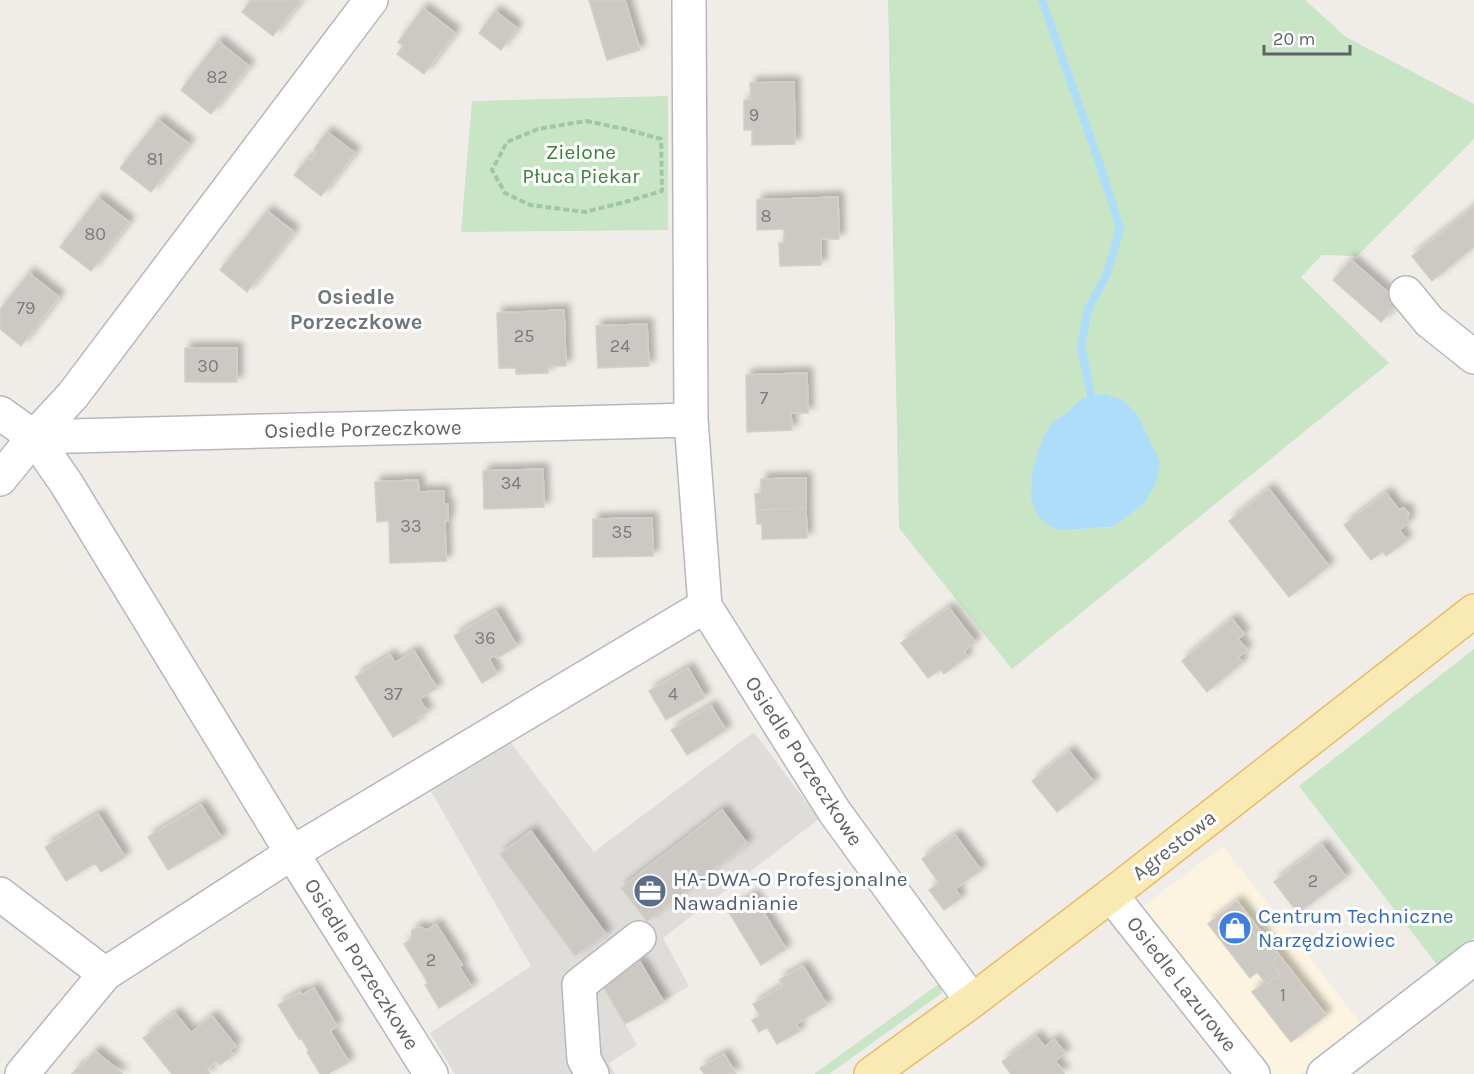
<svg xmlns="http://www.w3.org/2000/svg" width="1474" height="1074" viewBox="0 0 1474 1074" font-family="Karla,sans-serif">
<defs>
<filter id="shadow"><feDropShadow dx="5.5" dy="-5.5" stdDeviation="3" flood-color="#0004"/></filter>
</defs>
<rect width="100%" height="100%" fill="#f0ede8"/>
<!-- commercial -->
<path fill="#fcf4e1" d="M1223 846 1362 1025 1301 1074H1266L1138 910Z"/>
<!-- industrial -->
<path fill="#dfddda" d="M754 732 819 819 663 938 689 986 625 1024 637 1045 609 1063 615 1074H455L430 1033 531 966 431 791 511 743 594 852Z"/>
<!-- green -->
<path fill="#c8e5c6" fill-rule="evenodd" d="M888 0H1305L1346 37 1474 104V139L1357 256 1322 255 1301 277 1389 363 1012 669 899 528ZM1104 394 1145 503 1113 527 1061 530 1052 422 1066 413 1082 398Z
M668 96V230L461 232 472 101Z
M1474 649V938L1438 966 1299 786Z
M940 983 942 993 829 1074H814Z"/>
<!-- water -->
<path fill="#aeddf9" d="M1104 394 1123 400 1137 414 1160 462 1156 482 1145 503 1113 527 1061 530 1050 526 1038 516 1031 499 1032 474 1040 445 1052 422 1066 413 1082 398Z"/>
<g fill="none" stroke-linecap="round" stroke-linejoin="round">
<!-- stream -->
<path stroke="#aeddf9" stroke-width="8" d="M1042 0 1100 165 1120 228 1113 254 1106 276 1088 309 1081 346 1091 396"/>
</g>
<!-- building -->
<path fill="#ccc8c4" stroke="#d4cfc6" stroke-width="1.5" filter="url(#shadow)" d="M251 0H301L273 36 242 12Z
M589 0H625L640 50 607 60Z
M423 8 455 33 424 74 397 54 403 46 398 42Z
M495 11 517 28 501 50 479 33Z
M218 41 249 66 211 114 181 90Z
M794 82 795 144 752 145V130H744V100H751L750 83Z
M158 120 189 144 151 192 120 168Z
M327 132 355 153 321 196 294 175 308 158 311 160 317 152 314 149Z
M838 197 839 239H821V265L780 266 779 243H784V229L757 230V200Z
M98 198 129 222 91 271 60 247Z
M1474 207V247L1432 281 1412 256Z
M267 211 294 232 247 292 220 270Z
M1351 260 1399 302 1381 322 1333 280Z
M29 273 59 297 21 346 0 329V309Z
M564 310 566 366H548V373L516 374V368H499L497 313Z
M647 324 649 366 598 368 596 326Z
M185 348H237V382H185Z
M807 373 808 413H791L792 430 747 432 746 375Z
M543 469 544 507 484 509 483 471Z
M806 478V508L756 510 755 494 761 493V479Z
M418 480 419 492 444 491V504H448V521H445L446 561 390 563 389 521 377 522 375 482Z
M1269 489 1329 566 1289 597 1229 521Z
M1386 493 1399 510 1404 508 1409 514 1407 519 1409 522 1399 530 1407 540 1386 556 1383 551 1371 560 1344 525Z
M806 508 807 538 762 539V524H757L756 510Z
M652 518 653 556 593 557V519Z
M949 608 975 642 964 651 967 657 944 674 941 669 928 678 901 643Z
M496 611 517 646 497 658 495 655 489 659 497 674 482 683 454 636Z
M1232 619 1244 634 1238 639 1247 650 1238 657 1243 662 1207 692 1182 661Z
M414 651 437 688 419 699 428 712 417 718 419 721 393 737 355 677 390 655 395 663Z
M688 668 705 697 666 720 649 691Z
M711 706 726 730 687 755 671 730Z
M1069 751 1094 782 1057 812 1032 781Z
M201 805 222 838 168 870 148 837Z
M722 810 747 843 647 921 621 888Z
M98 814 125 857 101 872 95 863 66 881 45 847Z
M531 831 606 934 575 956 500 854Z
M955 835 981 870 955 889 961 898 944 910 929 890 939 883 922 859Z
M1322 845 1346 877 1298 913 1274 882Z
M753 895 786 949 761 965 728 911Z
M1237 901 1279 955 1271 962 1280 974 1267 984 1257 972 1250 978 1208 924Z
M436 924 462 965 459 967 472 987 439 1008 425 985 428 983 404 944 411 939 412 930 420 927 427 930Z
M1279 955 1326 1015 1291 1042 1252 992 1265 982 1267 984 1280 974 1271 962Z
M640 962 664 1002 625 1024 602 985Z
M803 966 827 1005 796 1024 800 1031 777 1044 767 1027 759 1032 752 1020 760 1016 753 1004 783 986 779 980Z
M314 988 337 1026 330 1031 349 1062 328 1074H320L307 1052 309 1051 301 1038 299 1039 278 1005 300 992 302 995Z
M175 1013 191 1033 212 1016 236 1046 230 1050 233 1055 220 1065 217 1061 207 1069 210 1074H172L143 1038Z
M1036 1036 1045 1047 1054 1039 1065 1053 1055 1061 1064 1073 1062 1074H1011L1002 1062Z
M95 1051 122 1073V1074H72L79 1066 81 1068Z
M724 1054 736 1074H704L700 1068Z"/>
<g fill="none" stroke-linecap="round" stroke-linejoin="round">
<!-- minor casing -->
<g stroke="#b5b8bb" stroke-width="36">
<path id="minor" d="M371 0 73 395 34 437 66 483 292 853 431 1074
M689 0 691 420 705 606 834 811 972 1001
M1406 293 1429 321 1474 357
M0 413 34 437 691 420
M0 479 34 437
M0 894 105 974 292 853 705 606
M1111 895 1253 1074
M22 1074 105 974
M592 1074 584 1059 579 985 639 938
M1324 1074 1474 958"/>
</g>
<!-- major casing -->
<g stroke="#e8bc69" stroke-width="36">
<path id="major" d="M871 1074 972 1001 1111 895 1474 611"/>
</g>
<!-- path -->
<path stroke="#a0c6a8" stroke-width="4" stroke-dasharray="6 3" stroke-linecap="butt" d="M586 121 625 129 661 139 662 191 625 202 585 212 530 205 505 193 492 170 507 142 538 129Z"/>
<!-- minor -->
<use href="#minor" stroke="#fff" stroke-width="33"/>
<!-- major -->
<use href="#major" stroke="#f9eab3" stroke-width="33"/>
</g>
<!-- icons -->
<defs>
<g id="office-disc" transform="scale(1.725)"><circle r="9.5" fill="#5c6f8a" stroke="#fff"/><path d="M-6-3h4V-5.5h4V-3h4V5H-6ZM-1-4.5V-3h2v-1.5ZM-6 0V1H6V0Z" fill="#fff"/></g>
<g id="shop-disc" transform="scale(1.725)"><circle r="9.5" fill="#3f7fe0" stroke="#fff"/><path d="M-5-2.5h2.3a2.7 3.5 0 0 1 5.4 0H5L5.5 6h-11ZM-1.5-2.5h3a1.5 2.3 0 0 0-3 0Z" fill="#fff"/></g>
</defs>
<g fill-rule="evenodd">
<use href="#office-disc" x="650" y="891"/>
<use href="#shop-disc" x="1235" y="928"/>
</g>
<g text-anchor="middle" stroke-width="6" stroke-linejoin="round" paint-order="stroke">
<!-- number labels -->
<g font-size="18" fill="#7a7c7e">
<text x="217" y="83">82</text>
<text x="754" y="121">9</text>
<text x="155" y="165">81</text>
<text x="766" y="222">8</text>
<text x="95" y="240">80</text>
<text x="26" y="314">79</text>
<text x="524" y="342">25</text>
<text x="620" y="352">24</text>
<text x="208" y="372">30</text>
<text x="764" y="404">7</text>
<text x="511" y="489">34</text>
<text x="411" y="532">33</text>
<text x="622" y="538">35</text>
<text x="485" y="644">36</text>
<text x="393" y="700">37</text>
<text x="673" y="700">4</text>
<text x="1313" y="887">2</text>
<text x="431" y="966">2</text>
<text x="1283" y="1001">1</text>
</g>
<!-- park labels -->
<g font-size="21" fill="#3d813b" stroke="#fff">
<text x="581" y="159">Zielone<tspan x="581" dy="24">Płuca Piekar</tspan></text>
</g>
<!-- street labels -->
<g font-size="21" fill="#5f6367" stroke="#fff">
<text transform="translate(363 429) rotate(-1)" y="7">Osiedle Porzeczkowe</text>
<text transform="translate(804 761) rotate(57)" y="7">Osiedle Porzeczkowe</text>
<text transform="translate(1174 845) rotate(-38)" y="7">Agrestowa</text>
<text transform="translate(362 964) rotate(58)" y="7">Osiedle Porzeczkowe</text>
<text transform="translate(1182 984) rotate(52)" y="7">Osiedle Lazurowe</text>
</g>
<!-- service labels -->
<g font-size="21" fill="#4e5e75" stroke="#fff" text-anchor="start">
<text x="673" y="886">HA-DWA-O Profesjonalne<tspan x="673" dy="24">Nawadnianie</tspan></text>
</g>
<!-- shop labels -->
<g font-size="21" fill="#366cbe" stroke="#fff" text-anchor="start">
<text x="1258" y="923">Centrum Techniczne<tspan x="1258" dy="24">Narzędziowiec</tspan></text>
</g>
<!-- neighbourhood labels -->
<g font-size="22" font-weight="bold" fill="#707579" stroke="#fff">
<text x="356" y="304">Osiedle<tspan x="356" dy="25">Porzeczkowe</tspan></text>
</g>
</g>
<!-- scale -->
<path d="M1264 45v9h86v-9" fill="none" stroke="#5f6367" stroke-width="3"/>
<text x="1273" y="45" font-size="18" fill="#5f6367" stroke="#ffffff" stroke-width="4.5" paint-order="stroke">20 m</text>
</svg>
